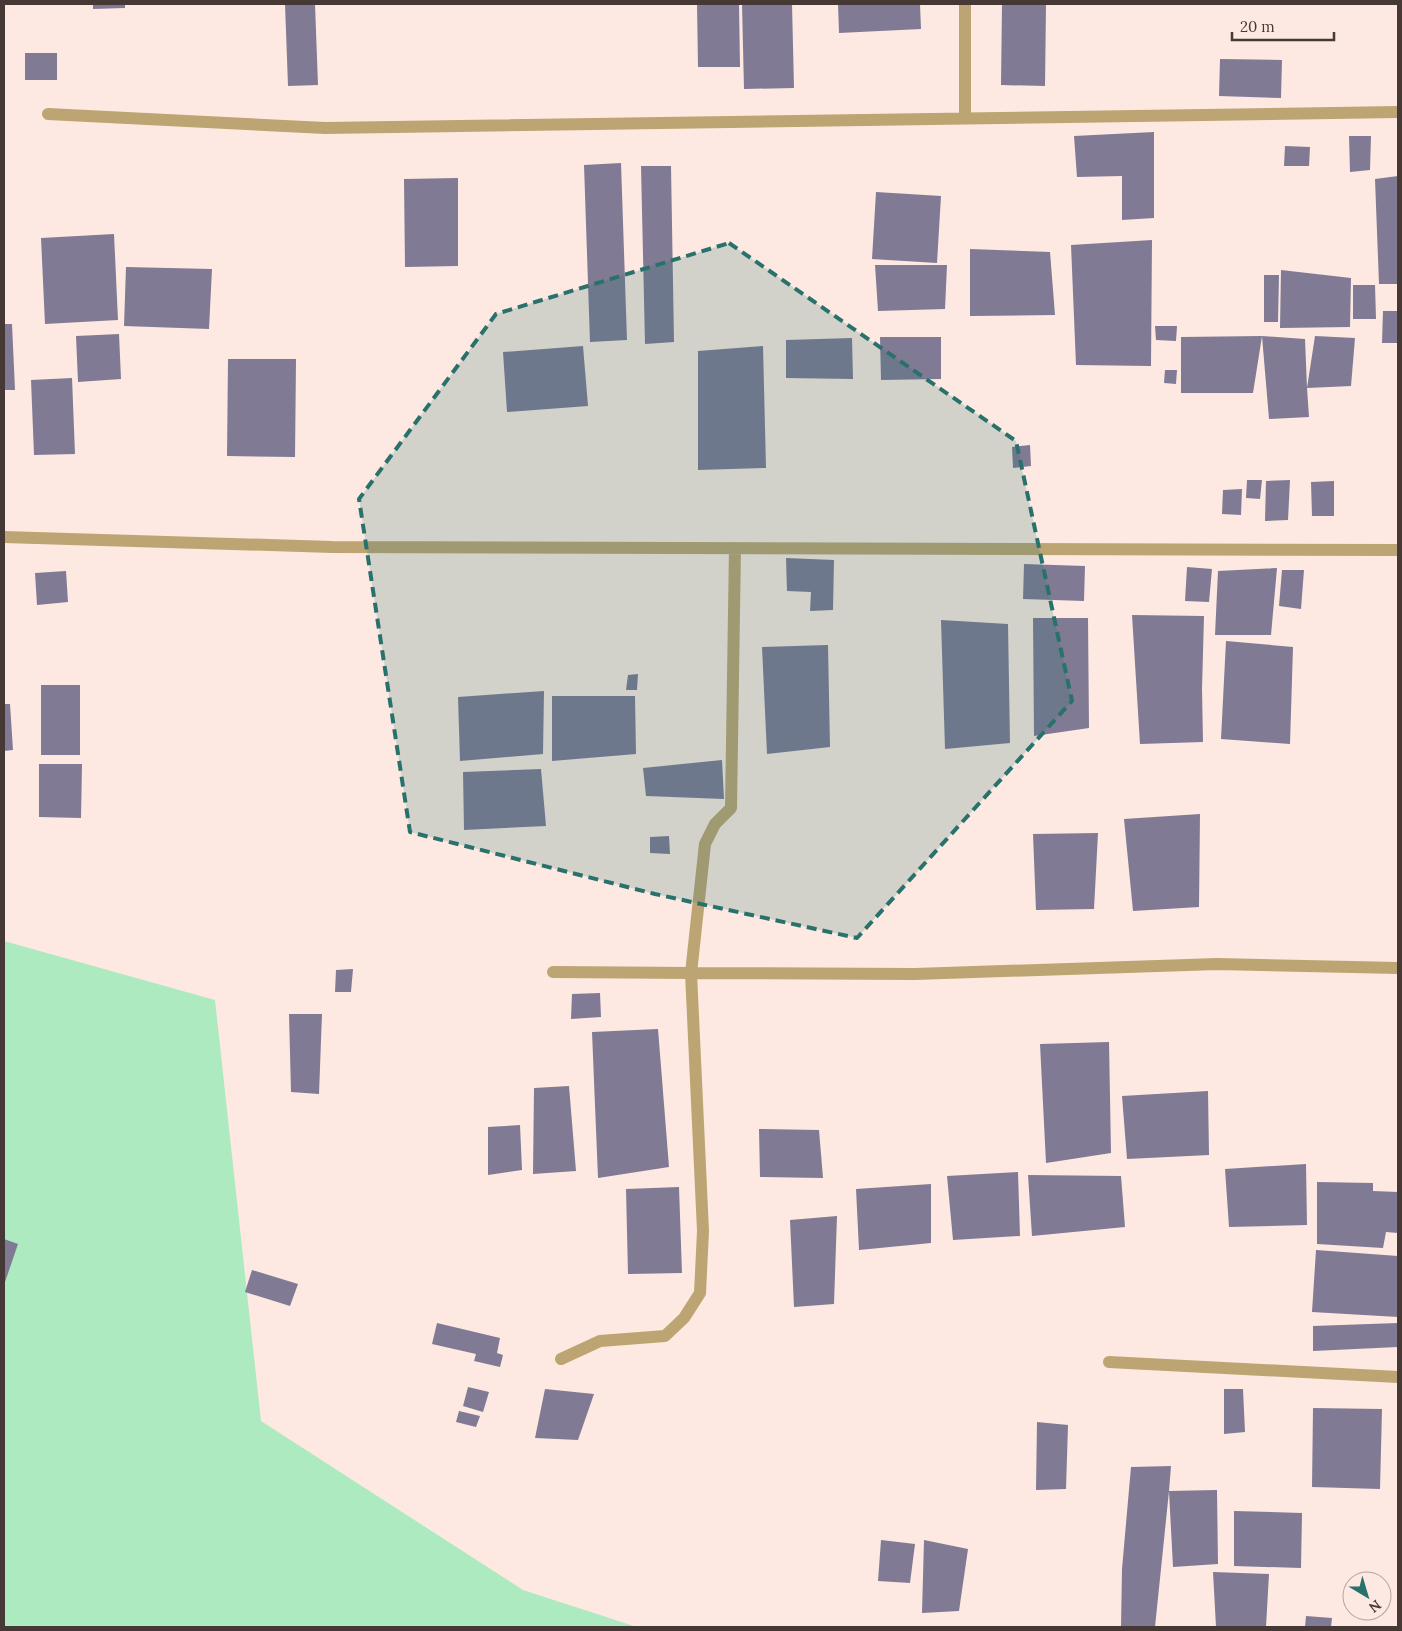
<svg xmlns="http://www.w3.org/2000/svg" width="1402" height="1631" viewBox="0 0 1402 1631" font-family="Lora,serif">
<rect width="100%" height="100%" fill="#fde9e2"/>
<!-- green -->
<path fill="#aeeabf" d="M4 941 215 1000 261 1421 523 1590 637 1627H4Z"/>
<!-- building -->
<path fill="#807a94" d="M93 4H125V8L93 9Z
M285 4H315L318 85 288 86Z
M697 4H739L740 67H698Z
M742 4H792L794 88 744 89Z
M838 4H920L921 29 839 33Z
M1002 4H1046L1045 86 1001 85Z
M25 53H57V80H25Z
M1220 59 1282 60 1281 98 1219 96Z
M1154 132V218L1122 220V176L1077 177 1074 136Z
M1349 136H1371L1370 170 1350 172Z
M1285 146 1310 147 1309 166H1284Z
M621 163 627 340 590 342 584 165Z
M641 166H671L674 342 645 344Z
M1398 176V284H1379L1375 179Z
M458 178V266L405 267 404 179Z
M876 192 941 196 937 263 872 259Z
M114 234 118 320 45 324 41 238Z
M1152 240 1151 366 1076 365 1071 245Z
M970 249 1050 252 1055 315 970 316Z
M875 265H947L945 309 878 311Z
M126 267 212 269 209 329 124 326Z
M1281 270 1351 278 1350 327 1280 328Z
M1264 275H1279L1278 322H1264Z
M1353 285H1375L1376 319H1353Z
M1383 311H1398V343H1382Z
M4 324H12L15 390H4Z
M1155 326H1177L1176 341 1156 340Z
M119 334 121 379 78 382 76 336Z
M1262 336 1305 339 1307 388 1315 336 1355 338 1351 386 1307 388 1309 417 1269 419 1262 336 1253 393H1181V337Z
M880 337H941V379L881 380Z
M852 338 853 379 786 378V340Z
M583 346 588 406 507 412 503 352Z
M763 346 766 468 698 470V351Z
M228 359H296L295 457 227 456Z
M1165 370H1177L1176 384 1164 383Z
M72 378 75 454 34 455 31 380Z
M1030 445 1031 466 1013 468 1012 447Z
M1247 480H1262L1260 499 1246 498Z
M1290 480 1288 520 1265 521 1266 481Z
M1334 481V516H1312L1311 482Z
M1242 489 1241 515 1222 514 1223 490Z
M786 558 834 560 833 610 810 611 811 592 787 591Z
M1024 564 1085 566 1084 601 1023 599Z
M1187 567 1212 569 1209 602 1185 601Z
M1277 568 1271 635H1215L1218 571Z
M1282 570H1304L1301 609 1279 606Z
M66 571 68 602 37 605 35 573Z
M1132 615 1204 616 1202 689 1203 742 1140 744Z
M1033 618H1088L1089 728 1034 736Z
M941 620 1008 624 1010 743 945 749Z
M1226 641 1293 647 1290 744 1221 739Z
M828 645 830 747 767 754 762 647Z
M638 674 637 690H626L628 675Z
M41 685H80V755H41Z
M544 691 543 754 460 761 458 697Z
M552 696H635L636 754 552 761Z
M4 704H10L13 750 4 751Z
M722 760 724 799 646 796 643 768Z
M39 764H82L81 818 39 817Z
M541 769 546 826 464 830 463 772Z
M1200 814 1199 907 1133 911 1124 819Z
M1098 833 1094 909 1036 910 1033 834Z
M669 836 670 854 650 853V837Z
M353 969 351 992H335L336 970Z
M600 993 601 1017 571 1019 572 994Z
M289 1014H322L319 1094 291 1092Z
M658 1029 669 1167 598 1178 592 1032Z
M1109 1042 1111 1153 1046 1163 1040 1044Z
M569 1086 576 1171 533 1174 534 1088Z
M1208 1091 1209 1155 1127 1159 1122 1096Z
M520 1125 522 1170 488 1175V1127Z
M759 1129 819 1130 823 1178 760 1177Z
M1306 1164 1307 1225 1229 1227 1225 1169Z
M1018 1172 1020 1236 953 1240 947 1176Z
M1028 1175 1121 1176 1125 1227 1032 1236Z
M1317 1182 1373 1183V1191L1398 1192V1233L1386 1232 1383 1248 1317 1244Z
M931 1184V1243L859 1250 856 1189Z
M679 1187 682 1273 628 1274 626 1189Z
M837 1216 834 1304 794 1307 790 1220Z
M4 1239 18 1244 4 1285Z
M1316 1250 1398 1256V1317L1312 1312Z
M252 1270 298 1284 290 1306 245 1292Z
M437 1323 500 1338 497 1353 503 1355 500 1367 474 1361 476 1354 432 1344Z
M1398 1323V1347L1313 1351V1326Z
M468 1387 489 1392 483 1412 463 1406Z
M545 1389 594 1394 578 1440 535 1438Z
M1224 1389H1243L1245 1432 1224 1434Z
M1313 1408 1382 1409 1380 1489 1312 1487Z
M459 1411 480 1416 476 1427 456 1422Z
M1037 1422 1068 1425 1066 1489 1036 1490Z
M1171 1466 1169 1491 1217 1490 1218 1564 1173 1567 1169 1491 1155 1627H1121L1122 1569 1131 1467Z
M1234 1511 1302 1513 1301 1568 1234 1566Z
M881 1540 915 1544 910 1583 878 1581Z
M924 1540 968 1549 959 1611 922 1613Z
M1213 1572 1269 1574 1266 1627H1216Z
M1306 1616 1332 1618 1331 1627H1305Z"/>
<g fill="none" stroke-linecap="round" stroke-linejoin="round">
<!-- minor -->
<path stroke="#bda473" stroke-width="12" d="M48 114 325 128 1398 112
M965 118V4
M4 537 332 547 1398 550
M553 972 691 973 705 844 715 824 731 808 735 548
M561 1359 600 1341 665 1336 684 1318 700 1293 703 1231 691 973 915 974 1217 964 1398 968
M1109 1362 1398 1377"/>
</g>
<!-- marked area -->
<path fill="#29726c" fill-opacity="0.2" stroke="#29726c" stroke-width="4" stroke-dasharray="10 6" stroke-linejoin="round" d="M729 243 1016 441 1072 701 857 938 655 894 410 832 359 499 496 314Z"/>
<!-- border -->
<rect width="1402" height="1631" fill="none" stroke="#463935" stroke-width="10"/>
<!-- north arrow -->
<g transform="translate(1367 1596) rotate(142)"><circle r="24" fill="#fde9e2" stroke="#b4a39d"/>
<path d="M0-4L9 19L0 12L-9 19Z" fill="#29726c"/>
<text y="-8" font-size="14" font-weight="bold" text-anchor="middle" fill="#463935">N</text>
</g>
<!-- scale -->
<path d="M1232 32v8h102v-8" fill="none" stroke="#463935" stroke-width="2.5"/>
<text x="1240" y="32" font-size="15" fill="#463935" stroke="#fde9e2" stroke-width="4" paint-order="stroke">20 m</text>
</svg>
